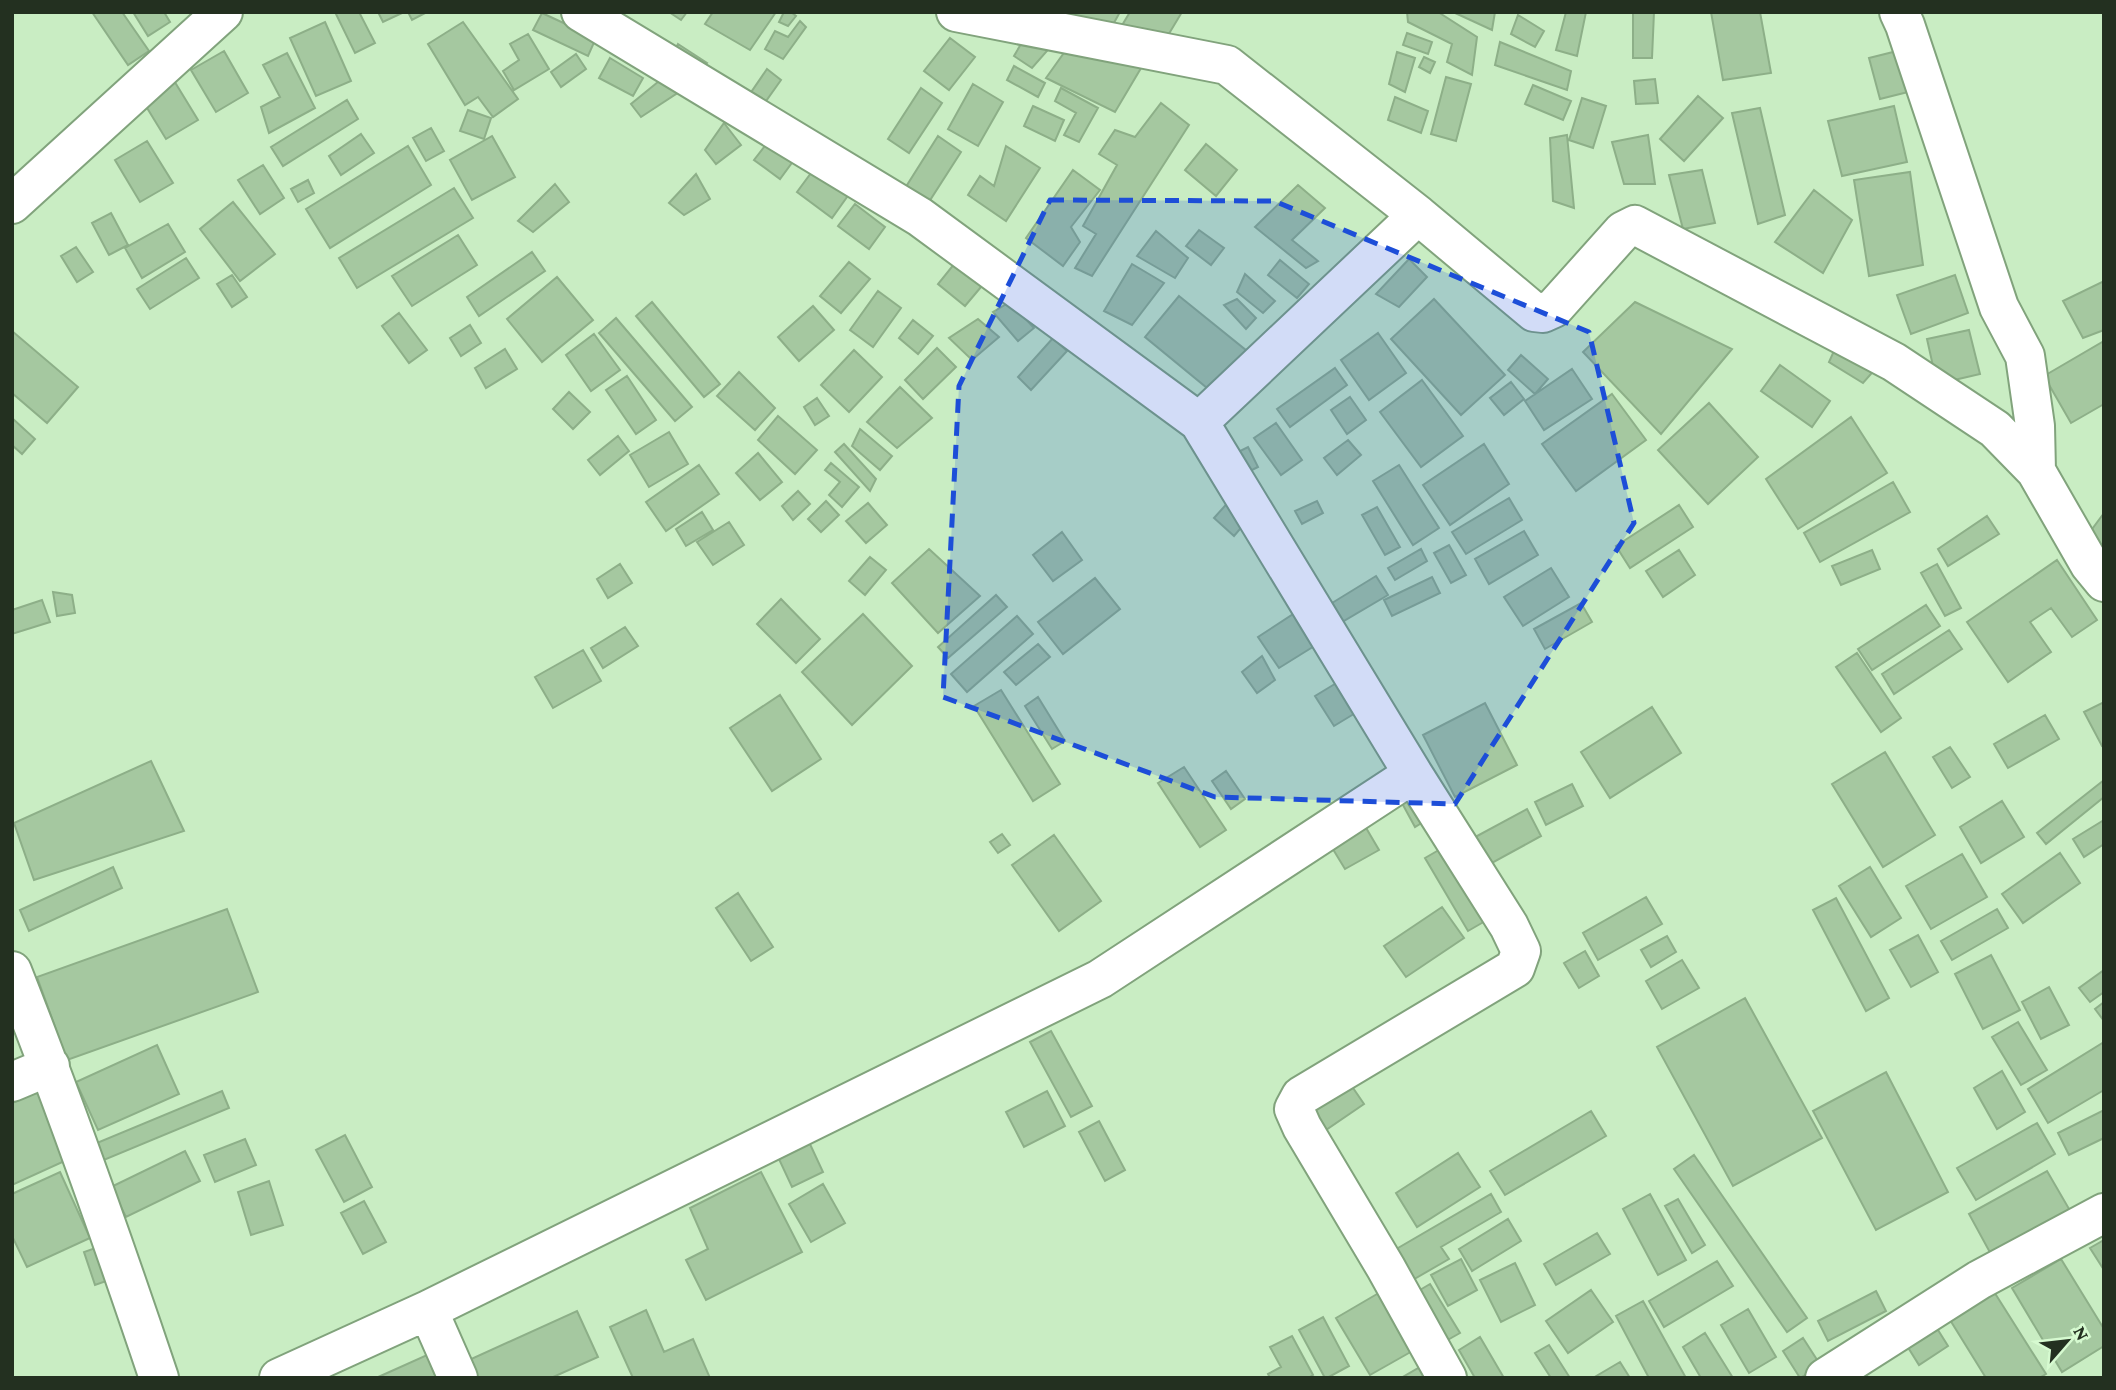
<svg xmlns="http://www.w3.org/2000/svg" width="2116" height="1390" viewBox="0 0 2116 1390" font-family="'Crimson Pro',serif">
<rect width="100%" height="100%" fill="#c9edc3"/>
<!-- building -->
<path fill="#a5c8a0" stroke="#8daf88" stroke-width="2" d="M92 12H122L149 51 128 65Z
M133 12H164L170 22 148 36Z
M335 12H359L375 43 355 53Z
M378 12H402V13L383 22Z
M408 12H427L412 20Z
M669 12H687L681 20Z
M713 12H776L750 50 705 24Z
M784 12H791L796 16 788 26 779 22Z
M1058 12H1120L1105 39Z
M1130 12H1182L1167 37 1118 32Z
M1407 12H1438L1477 37 1472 75 1447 62 1452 44 1408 22Z
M1453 12H1495L1492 30Z
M1566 12H1586L1577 56 1556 50Z
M1633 12H1654L1652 58H1633Z
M1711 12H1760L1771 73 1723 80Z
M542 13 596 38 588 56 533 30Z
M1518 15 1544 31 1535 47 1511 34Z
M800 21 806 27 783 59 765 49 775 31 788 37Z
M325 22 351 81 316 96 290 38Z
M463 22 518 99 493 117 478 97 465 105 428 44Z
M1028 32 1054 43 1032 68 1014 56Z
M1407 33 1432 42 1428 54 1403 45Z
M528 34 549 69 514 90 503 71 519 60 510 44Z
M950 38 975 57 949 90 924 71Z
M1500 42 1571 71 1567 90 1495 65Z
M1071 43 1144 63 1115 112 1046 78Z
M678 44 707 63 697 75 670 59Z
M1901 50 1912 91 1880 99 1869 58Z
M224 51 248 93 216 112 191 70Z
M1397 52 1415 58 1405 92 1389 84Z
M287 53 315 108 269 133 261 107 280 97 263 65Z
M576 54 586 69 561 87 551 72Z
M1424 57 1435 62 1430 73 1419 67Z
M610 58 643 78 633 96 599 78Z
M1014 66 1045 83 1038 97 1007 80Z
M767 69 781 80 759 111 745 101Z
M664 77 679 92 641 117 631 104Z
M1446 77 1471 84 1456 141 1431 134Z
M173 79 198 120 166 139 141 98Z
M1655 79 1658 103 1636 104 1634 81Z
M973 84 1003 102 978 146 948 129Z
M1533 85 1571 101 1563 120 1525 104Z
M921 88 942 103 909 153 888 139Z
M1061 88 1098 108 1079 142 1064 135 1076 113 1055 101Z
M1698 96 1723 118 1684 161 1660 139Z
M1395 97 1428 111 1421 133 1388 120Z
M1582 98 1606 106 1593 148 1569 140Z
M347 100 358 119 283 166 271 147Z
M1161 103 1189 125 1092 276 1075 268 1096 234 1083 226 1117 165 1099 154 1115 130 1135 137Z
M1033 106 1064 120 1055 141 1024 126Z
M1894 106 1907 162 1842 176 1828 121Z
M1760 108 1785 215 1758 224 1732 113Z
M468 110 491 118 484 139 460 131Z
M724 123 741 145 716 164 705 150Z
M431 128 444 151 426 161 413 138Z
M361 134 374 153 341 175 329 156Z
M1567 135 1574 208 1553 201 1550 138Z
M1648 135 1655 184H1624L1612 142Z
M492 136 515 177 472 200 450 160Z
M938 136 961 152 925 208 902 193Z
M147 141 173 183 140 202 115 160Z
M768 142 794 160 780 179 754 160Z
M1206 144 1237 170 1216 196 1185 170Z
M408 146 431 185 330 248 306 209Z
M1006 146 1040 168 1006 221 968 195 980 176 994 186Z
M263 165 284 198 260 214 238 180Z
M817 165 852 190 832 218 797 192Z
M1073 170 1100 190 1071 227 1080 242 1063 266 1026 238Z
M1702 170 1715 223 1683 229 1669 175Z
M1910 172 1923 265 1869 276 1854 180Z
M696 174 710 199 684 215 669 203Z
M308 180 314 193 298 202 291 189Z
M555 184 569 202 533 232 518 221Z
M1298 185 1325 208 1292 240 1318 261 1306 268 1255 227Z
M454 188 473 218 357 288 339 258Z
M1814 190 1852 220 1823 273 1775 242Z
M233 202 275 254 240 281 200 229Z
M855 204 885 227 869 249 838 226Z
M111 213 128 245 109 255 92 223Z
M168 224 185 252 142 278 125 248Z
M1199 230 1224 248 1211 265 1186 246Z
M1156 231 1188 258 1175 278 1137 256Z
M458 235 477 265 412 306 392 276Z
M76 247 93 272 77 282 61 256Z
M532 252 545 271 479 316 467 297Z
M186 258 199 278 150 309 137 289Z
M959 258 986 281 965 306 938 284Z
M1409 259 1427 277 1399 307 1376 294Z
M1280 260 1309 284 1297 298 1268 275Z
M849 262 870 279 841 313 820 296Z
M1132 264 1164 283 1132 325 1104 311Z
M1245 274 1275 301 1263 313 1237 292Z
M232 275 247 297 232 307 217 284Z
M1955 275 1968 313 1911 334 1897 295Z
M557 277 593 320 542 362 507 319Z
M2104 281V330L2083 338 2063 301Z
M878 291 901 308 873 347 850 330Z
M1179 296 1247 351 1212 392 1145 337Z
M1237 299 1256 318 1246 329 1224 305Z
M1434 299 1505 375 1461 415 1391 339Z
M652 302 720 384 704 397 636 316Z
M1010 302 1034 328 1018 341 993 312Z
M1635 302 1732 349 1661 434 1583 352Z
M813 306 834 330 799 361 778 337Z
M399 313 427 350 409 363 382 326Z
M616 318 692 407 675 421 599 333Z
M978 319 999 337 972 360 949 338Z
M913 320 933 336 918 354 899 338Z
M470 325 481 343 461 356 450 338Z
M1969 330 1980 374 1937 384 1927 339Z
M12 331 78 387 47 423 12 393Z
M1378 333 1406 373 1369 400 1341 360Z
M594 334 620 370 591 391 566 355Z
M1053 338 1067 351 1031 390 1018 377Z
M2104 341V404L2071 423 2044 376Z
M1838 342 1878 366 1863 383 1829 362Z
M937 348 956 367 923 399 905 380Z
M505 349 517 369 486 388 475 368Z
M854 350 882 377 849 412 821 385Z
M1521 355 1548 379 1535 394 1508 370Z
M1780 365 1830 401 1812 427 1761 391Z
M1335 368 1347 385 1290 427 1277 409Z
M1572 369 1592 399 1544 430 1525 401Z
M739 372 775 408 755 430 717 396Z
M627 376 656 420 636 434 606 390Z
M1422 380 1463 436 1421 467 1380 412Z
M1511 382 1524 399 1504 415 1490 398Z
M900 387 932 418 897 448 867 422Z
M569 392 590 412 573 429 553 409Z
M1612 394 1646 440 1576 491 1542 444Z
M1350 397 1366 420 1347 434 1331 410Z
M817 398 829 416 815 425 804 407Z
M1709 403 1758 457 1708 504 1658 450Z
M778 416 817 450 795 474 758 440Z
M1851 417 1887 473 1798 529 1766 479Z
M12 418 35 439 22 454 12 445Z
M1276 423 1302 460 1281 475 1254 438Z
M860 429 892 456 880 470 852 446Z
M669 432 688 464 649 487 630 455Z
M618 436 629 451 600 475 588 460Z
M1348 440 1361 455 1337 475 1324 458Z
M844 444 876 479 870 491 835 452Z
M1484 444 1509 484 1450 525 1423 485Z
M1248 447 1258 467 1240 476 1230 456Z
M758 453 782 482 760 500 736 473Z
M831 463 859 487 842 507 829 495 840 482 825 470Z
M699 465 719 494 666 531 646 502Z
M1399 465 1439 528 1413 545 1373 481Z
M1893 482 1910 512 1820 562 1804 533Z
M798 491 810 504 793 520 782 506Z
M1232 498 1246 522 1234 536 1214 518Z
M1509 498 1522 520 1466 554 1452 532Z
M826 501 839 515 821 532 808 519Z
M1317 501 1323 513 1302 524 1295 511Z
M868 503 887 525 866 543 846 521Z
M1679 505 1693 527 1630 568 1616 546Z
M1377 507 1400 547 1385 555 1362 515Z
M702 512 713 530 686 546 676 529Z
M2104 513V558L2087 536Z
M1987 516 1999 534 1948 566 1938 549Z
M729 522 744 545 713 565 697 542Z
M1524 531 1538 555 1489 584 1475 559Z
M1062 532 1082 560 1053 581 1033 555Z
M1449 545 1466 575 1451 583 1434 553Z
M929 549 980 596 938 633 892 583Z
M1421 549 1427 561 1395 580 1388 568Z
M1679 550 1695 575 1663 597 1646 571Z
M1872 550 1880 569 1841 585 1832 566Z
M870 557 886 570 865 595 849 581Z
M2057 560 2097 620 2072 637 2051 608 2030 622 2051 652 2008 682 1967 622Z
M620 564 632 583 608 598 597 579Z
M1937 564 1961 608 1945 616 1921 573Z
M1551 568 1569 597 1523 626 1504 597Z
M1376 576 1388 595 1342 622 1332 603Z
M1432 577 1440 593 1392 616 1384 600Z
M1095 578 1120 609 1063 654 1038 622Z
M53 592 72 595 75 613 57 616Z
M996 595 1007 607 948 658 938 647Z
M781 599 820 639 796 663 757 624Z
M42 600 50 622 12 634V610Z
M1581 603 1592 622 1545 649 1534 629Z
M1926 605 1940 626 1872 670 1858 649Z
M1304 607 1324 640 1279 668 1258 637Z
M863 614 912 666 852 725 802 672Z
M1017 616 1033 634 967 692 951 674Z
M625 627 638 646 603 668 591 648Z
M1949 630 1962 649 1894 694 1882 674Z
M1038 644 1050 657 1016 685 1004 672Z
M583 650 601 681 553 708 535 677Z
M1857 653 1901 718 1881 732 1836 667Z
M1262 656 1275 680 1257 693 1242 672Z
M1343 679 1362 709 1334 726 1315 696Z
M1001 690 1060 784 1033 801 974 706Z
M780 695 821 759 772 791 730 728Z
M1038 697 1065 741 1052 749 1025 706Z
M2104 702V745L2102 746 2084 712Z
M1485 703 1517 765 1455 797 1423 735Z
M1652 707 1681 753 1610 798 1581 752Z
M2045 715 2059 739 2008 768 1994 744Z
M1950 747 1970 777 1952 788 1933 757Z
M1885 752 1935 835 1883 867 1832 784Z
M151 761 184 831 34 880 14 823Z
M1184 767 1226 830 1200 847 1158 783Z
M1226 771 1245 799 1231 809 1212 781Z
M2104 780V797L2046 844 2037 833Z
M1572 784 1583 806 1546 825 1535 802Z
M1411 787 1428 819 1415 827 1397 794Z
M2002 801 2024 837 1981 863 1960 827Z
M1527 809 1541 836 1481 869 1466 842Z
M2104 820V844L2084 857 2073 839Z
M1362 821 1379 850 1345 869 1328 841Z
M1002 834 1010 845 998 853 990 842Z
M1054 835 1101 901 1059 931 1012 865Z
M1444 847 1487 920 1468 931 1425 858Z
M2060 853 2080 883 2023 923 2002 894Z
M1962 854 1987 897 1931 929 1906 886Z
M113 867 122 888 29 931 20 910Z
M1870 867 1901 918 1871 937 1839 886Z
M738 893 773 947 751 961 716 908Z
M1646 897 1662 924 1598 960 1583 933Z
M1836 898 1889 998 1866 1011 1813 910Z
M1442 907 1464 938 1406 977 1384 946Z
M227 909 258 992 67 1060 37 977Z
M1997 909 2008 928 1952 960 1941 941Z
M1918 935 1938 972 1911 987 1890 950Z
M1667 936 1676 952 1651 967 1641 950Z
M1585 951 1599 976 1579 988 1564 963Z
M1991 955 2020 1010 1983 1029 1955 974Z
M1682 960 1699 988 1662 1009 1646 981Z
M2104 970V992L2090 1002 2079 988Z
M2049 987 2069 1025 2041 1039 2022 1002Z
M1745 998 1822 1138 1733 1186 1657 1047Z
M2104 1002V1021L2095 1009Z
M2018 1022 2047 1070 2021 1085 1992 1037Z
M1051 1031 1092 1106 1071 1117 1030 1042Z
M2104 1042V1090L2048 1123 2028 1089Z
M157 1045 179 1094 98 1130 76 1082Z
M2002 1071 2025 1112 1997 1129 1974 1088Z
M1886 1072 1948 1192 1876 1230 1813 1111Z
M1351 1085 1364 1104 1320 1134 1307 1114Z
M39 1091 69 1159 12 1185V1103Z
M222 1091 229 1108 99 1162 92 1145Z
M1047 1091 1065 1126 1024 1147 1006 1112Z
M2104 1110V1138L2069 1155 2058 1133Z
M1591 1111 1606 1136 1505 1195 1490 1171Z
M1099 1121 1125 1170 1105 1181 1079 1132Z
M2037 1123 2055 1154 1976 1200 1957 1168Z
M345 1135 372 1187 344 1202 316 1150Z
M245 1139 256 1165 215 1182 204 1155Z
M809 1142 823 1172 792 1187 778 1157Z
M185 1151 200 1181 126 1217 111 1187Z
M1458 1153 1480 1187 1417 1227 1396 1193Z
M1694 1155 1807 1318 1787 1332 1674 1169Z
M2047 1171 2072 1214 1993 1258 1969 1214Z
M60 1172 90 1238 27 1267 12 1236V1194Z
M761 1172 802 1252 706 1300 686 1260 708 1249 690 1208Z
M269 1181 283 1225 251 1235 238 1192Z
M823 1184 845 1223 811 1242 789 1204Z
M1491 1194 1501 1212 1441 1247 1449 1259 1404 1285 1386 1255Z
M1650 1194 1686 1260 1658 1275 1623 1209Z
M1678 1199 1705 1245 1692 1253 1665 1206Z
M364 1201 386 1242 363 1254 341 1213Z
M1508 1219 1521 1241 1472 1271 1459 1249Z
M1597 1233 1610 1254 1556 1285 1544 1264Z
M2104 1240V1270L2090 1248Z
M104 1245 115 1278 95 1285 84 1252Z
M1461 1259 1477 1290 1448 1306 1431 1275Z
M2061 1259 2104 1329V1346L2062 1372 2012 1288Z
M1717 1261 1733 1286 1664 1327 1649 1301Z
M1515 1263 1535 1305 1501 1322 1480 1280Z
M1430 1284 1460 1333 1437 1346 1408 1297Z
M1389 1287 1423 1345 1370 1375 1336 1318Z
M1991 1287 2046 1374 2039 1378H1986L1947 1315Z
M1591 1290 1613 1322 1568 1353 1546 1321Z
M1876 1291 1886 1311 1828 1341 1818 1321Z
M1643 1301 1686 1378H1649L1616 1316Z
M1748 1309 1776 1357 1749 1373 1721 1325Z
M646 1310 664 1352 693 1339 710 1378H633L610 1327Z
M577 1311 598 1357 551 1378H476L469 1360Z
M1323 1317 1349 1366 1327 1378H1325L1299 1330Z
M1933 1322 1948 1346 1919 1365 1904 1341Z
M1705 1333 1733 1378H1701L1683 1347Z
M1292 1336 1313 1375 1308 1378H1270L1268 1374 1281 1367 1270 1347Z
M1480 1337 1504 1378H1475L1459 1350Z
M1803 1338 1821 1366 1800 1378 1783 1351Z
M1549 1345 1570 1378H1551L1535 1353Z
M427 1355 436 1378H376Z
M1620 1362 1630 1378H1593Z
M1427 1363 1435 1378H1401Z"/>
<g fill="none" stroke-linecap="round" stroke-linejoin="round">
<!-- street casing -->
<g stroke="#81a37c" stroke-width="42">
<path id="street" d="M581 12 920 217 1199 422 1418 215 1534 312 1543 313 1554 308 1623 231 1635 225 1894 362 1995 429 2036 471 2090 565 2104 582
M956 12 1227 65 1418 215
M1899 12 1905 25 1999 307 2025 356 2035 426 2036 471
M12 204 223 12
M1199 422 1413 774 1509 926 1521 951 1515 968 1301 1096 1294 1109 1302 1127 1386 1268 1447 1378
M12 971C65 1105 113 1241 159 1378
M12 1082 50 1066
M279 1378 428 1310
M458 1378 428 1310 1100 979 1413 774
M1825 1378 1979 1280 2104 1213"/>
</g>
<!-- street -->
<use href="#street" stroke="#fff" stroke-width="38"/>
</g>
<!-- marked area -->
<path fill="#1d4ed8" fill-opacity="0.2" stroke="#1d4ed8" stroke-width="5" stroke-dasharray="14 9" stroke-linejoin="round" d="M1050 200 1274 201 1589 332 1634 523 1455 804 1215 797 943 697 959 386Z"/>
<!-- border -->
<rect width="2116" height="1390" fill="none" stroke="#233020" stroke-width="28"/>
<!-- north arrow -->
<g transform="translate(2067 1341) rotate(62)" stroke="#d6fad0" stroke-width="5" paint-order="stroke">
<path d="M0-5L12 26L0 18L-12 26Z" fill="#233020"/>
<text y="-10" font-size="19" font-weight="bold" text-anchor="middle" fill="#233020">N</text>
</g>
</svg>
